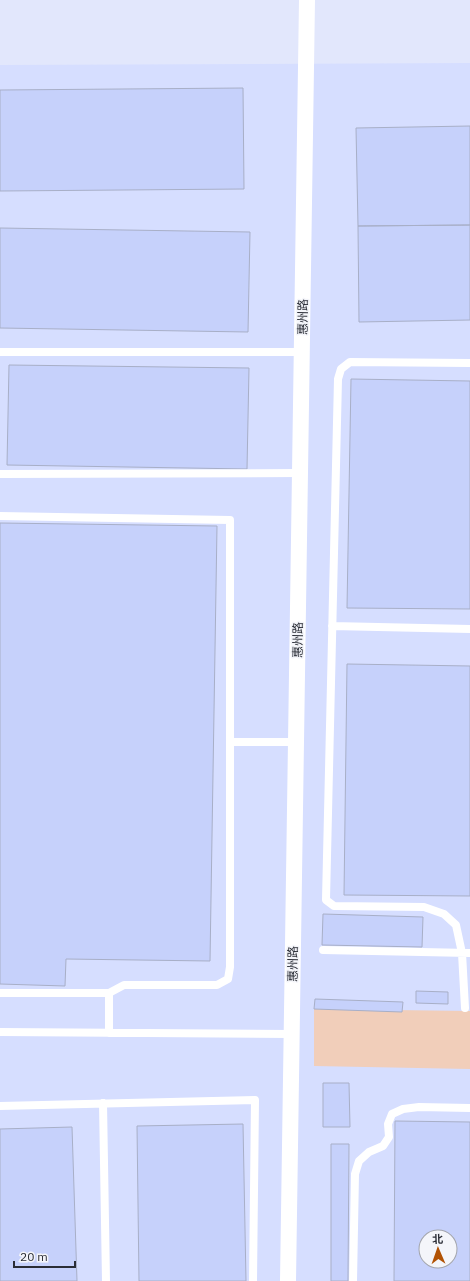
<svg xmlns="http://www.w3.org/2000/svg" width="470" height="1281" viewBox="0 0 470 1281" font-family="'IBM Plex Sans','Noto Sans SC',sans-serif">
<rect width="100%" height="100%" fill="#e2e7fc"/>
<!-- built -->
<path fill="#d6deff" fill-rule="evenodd" d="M470 63V1281H0V65ZM426 1237H450V1261H426Z"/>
<!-- green -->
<path fill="#f1ceba" d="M314 1009 470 1011V1069L314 1066Z"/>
<!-- building -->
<path fill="#c6d1fb" stroke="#a8afc7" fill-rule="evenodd" d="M243 88 244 189 0 191V90Z
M470 126V225L358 226 356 128Z
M470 225V320L359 322 358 226Z
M0 228 250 232 248 332 0 328Z
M9 365 249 368 247 469 7 465Z
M351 379 470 381V609L347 608Z
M0 523 217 526 210 961 66 959 65 986 0 984Z
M347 664 470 666V896L344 895Z
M323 914 423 917 422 947 322 945Z
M416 991 448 992V1004L416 1003Z
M315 999 403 1002 402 1012 314 1009Z
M323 1083H349L350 1127H323Z
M395 1121 470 1122V1281H394ZM426 1237H450V1261H426Z
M243 1124 246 1281H139L137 1126Z
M72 1127 77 1281H0V1129Z
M331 1144H349L348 1281H331Z"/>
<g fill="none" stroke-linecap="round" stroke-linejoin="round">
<!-- service -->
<path stroke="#fff" stroke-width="8" d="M0 352H302
M0 474 300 473
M0 516 230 520V967L228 979 217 985H124L109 993H0
M332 626 470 629
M230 742H296
M323 950 470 953
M109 993V1033
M465 1008 462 953 456 925 444 914 424 907 334 906 326 900 338 379 341 369 350 362 470 363
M0 1032 292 1034
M103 1103 106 1281
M0 1106 255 1100 253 1281
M353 1281 355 1174 359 1161 369 1152 383 1146 389 1137 388 1124 392 1114 403 1109 419 1107 470 1108"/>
<!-- minor -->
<path stroke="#fff" stroke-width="16" d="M288 1281 307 0"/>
</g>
<g text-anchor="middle" stroke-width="3" stroke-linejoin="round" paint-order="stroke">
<!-- street labels -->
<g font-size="12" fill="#2a2d36" stroke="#f4f5fa">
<text transform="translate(303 317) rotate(-89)" y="4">惠州路</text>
<text transform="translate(298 640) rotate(-89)" y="4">惠州路</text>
<text transform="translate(293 964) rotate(-89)" y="4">惠州路</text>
</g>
</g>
<!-- north arrow -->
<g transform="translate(438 1249) rotate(358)"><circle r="19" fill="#f4f5fa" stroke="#a3a5ac"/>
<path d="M0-3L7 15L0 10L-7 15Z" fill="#b15204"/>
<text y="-6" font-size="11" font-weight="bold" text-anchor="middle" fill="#2a2d36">北</text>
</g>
<!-- scale -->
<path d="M14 1261v6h61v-6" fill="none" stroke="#2a2d36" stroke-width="2"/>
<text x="20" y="1261" font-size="12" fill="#2a2d36" stroke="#f4f5fa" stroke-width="3" paint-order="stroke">20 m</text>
</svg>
